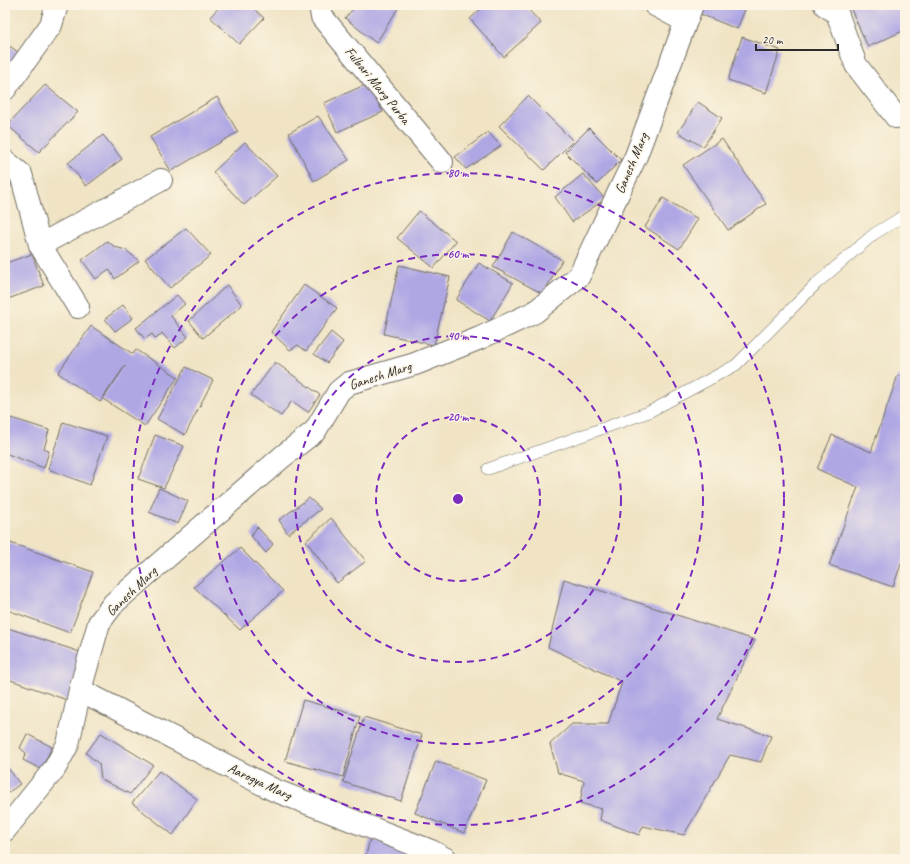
<svg xmlns="http://www.w3.org/2000/svg" width="910" height="864" viewBox="0 0 910 864" font-family="Caveat,sans-serif">
<rect width="100%" height="100%" fill="#fcf5e5"/>
<filter id="ink" filterUnits="userSpaceOnUse"><feTurbulence type="fractalNoise" baseFrequency=".025" numOctaves="2"/><feDisplacementMap in="SourceGraphic" scale="8" xChannelSelector="R" yChannelSelector="G"/><feConvolveMatrix kernelMatrix="1 2 1 2 8 2 1 2 1" color-interpolation-filters="sRGB"/></filter>
<filter id="wash" filterUnits="userSpaceOnUse"><feTurbulence type="fractalNoise" baseFrequency=".012" numOctaves="4" result="noise"/><feDisplacementMap in="SourceGraphic" scale="16" xChannelSelector="R" yChannelSelector="G"/><feGaussianBlur stdDeviation="0.9" result="paint"/><feColorMatrix in="noise" values="0 0 0 0 0 0 0 0 0 0 0 0 0 0 0 0 0 1.4 0 .05"/><feComposite in="paint" operator="in"/></filter>
<g filter="url(#wash)">
<rect width="100%" height="100%" fill="#f0e4c5"/>
<g id="blocks">
<!-- building -->
<path fill="#afa7e4" d="M221 5H250L264 18 239 44 210 17Z
M350 5H395L399 7 376 43 345 18 353 9Z
M485 5H524L541 23 504 57 470 19Z
M704 5H747L737 29 700 14Z
M849 5H905V30L868 47Z
M742 37 780 50 766 93 728 80Z
M5 43 24 56 5 84Z
M367 84 383 112 337 132 324 103Z
M45 85 78 112 39 152 7 125Z
M528 96 573 141 544 170 499 126Z
M217 97 238 132 171 171 150 137Z
M698 102 722 118 703 147 678 132Z
M318 116 349 160 314 181 289 133Z
M589 128 621 160 597 184 565 152Z
M488 132 501 146 466 169 455 157Z
M103 135 122 159 86 186 68 163Z
M722 139 766 204 728 230 683 165Z
M245 142 277 176 244 205 213 172Z
M5 170 15 175 5 199Z
M583 174 605 199 572 222 555 197Z
M663 198 698 219 679 249 645 227Z
M419 211 456 241 434 268 397 238Z
M186 228 211 255 170 288 145 259Z
M513 232 562 260 543 294 493 267Z
M107 241 115 247 126 250 139 261 115 279 109 269 96 279 82 260Z
M32 254 44 286 5 300V262L6 263Z
M479 263 513 283 490 321 456 300Z
M399 265 450 277 434 345 384 334Z
M227 285 242 305 203 338 189 321Z
M304 285 337 308 306 351 298 345 290 350 271 332Z
M177 295 185 304 171 316 188 337 175 348 162 333 156 339 152 334 145 339 136 328Z
M123 305 133 318 115 331 105 319Z
M91 326 133 354 136 350 178 377 145 426 103 399 125 366 100 402 58 373Z
M331 332 343 342 327 363 314 354Z
M275 362 320 395 308 412 292 401 281 416 251 395Z
M186 367 213 380 185 435 157 419Z
M898 375 905 378V553L893 587 829 565 858 487 817 469 832 435 871 452Z
M11 418 49 430 44 449 49 451 44 468 5 453V435Z
M63 422 107 436 90 485 48 469Z
M155 435 184 446 164 488 138 479Z
M159 488 188 501 178 524 149 512Z
M309 498 321 509 288 534 279 520Z
M331 518 366 561 337 583 306 541Z
M257 527 273 544 266 553 251 536Z
M5 541 93 572 70 633 5 609Z
M240 548 283 591 240 630 194 587Z
M564 579 755 640 717 719 771 736 761 762 730 755 684 835 643 826 639 835 600 820 602 809 580 803 584 781 558 773 550 744 572 724H608L622 682 548 647Z
M5 627 83 653 67 700 5 678Z
M303 700 360 716 343 777 285 761Z
M364 717 422 735 401 801 343 782Z
M101 733 153 765 130 794 101 779 99 764 86 753Z
M27 734 52 747 41 769 23 760 26 753 20 748Z
M436 761 486 780 464 833 415 813Z
M5 764 20 784 5 795Z
M159 771 197 799 173 835 132 803Z
M370 839 439 859H365Z"/>
</g>
</g>
<g filter="url(#ink)">
<use href="#blocks" fill-opacity="0" stroke="#706c61" stroke-width="1"/>
<g fill="none" stroke-linecap="round" stroke-linejoin="round">
<!-- service casing -->
<g stroke="#706c61" stroke-width="12">
<path id="service" d="M488 469 649 412 736 365 817 283 874 234 905 215"/>
</g>
<!-- minor casing -->
<g stroke="#706c61" stroke-width="24">
<path id="minor" d="M320 5 322 17 442 162
M655 5 685 21
M825 5 837 13 856 65 896 117
M5 89 51 25 57 5
M5 161 21 174 40 245 78 307
M40 245 161 180
M80 690 274 790 431 851 446 859
M5 830 55 768 68 744 80 690 99 623 114 603 282 457 315 431 339 391 349 383 415 364 480 338 535 312 579 276 636 156 692 5"/>
</g>
<!-- service -->
<use href="#service" stroke="#fff" stroke-width="11"/>
<!-- minor -->
<use href="#minor" stroke="#fff" stroke-width="22"/>
</g>
</g>
<!-- distance rings -->
<g fill="none" stroke="#7b2cbf" stroke-width="2" stroke-dasharray="7 5">
<circle cx="458" cy="499" r="82"/>
<circle cx="458" cy="499" r="163"/>
<circle cx="458" cy="499" r="245"/>
<circle cx="458" cy="499" r="326"/>
</g>
<g text-anchor="middle" stroke-width="3" stroke-linejoin="round" paint-order="stroke">
<!-- street labels -->
<g font-size="14" fill="#2b2b2b" stroke="#fcf5e5">
<text transform="translate(378 85) rotate(51)" y="5">Fulbari Marg Purba</text>
<text transform="translate(631 163) rotate(-67)" y="5">Ganesh Marg</text>
<text transform="translate(380 375) rotate(-18)" y="5">Ganesh Marg</text>
<text transform="translate(131 591) rotate(-44)" y="5">Ganesh Marg</text>
<text transform="translate(260 781) rotate(25)" y="5">Aarogya Marg</text>
</g>
</g>
<circle cx="458" cy="499" r="6" fill="#7b2cbf" stroke="#fcf5e5" stroke-width="2"/>
<g font-size="12" text-anchor="middle" font-weight="bold" fill="#7b2cbf" stroke="#fcf5e5" stroke-width="3" stroke-linejoin="round" paint-order="stroke">
<text x="458" y="177">80 m</text>
<text x="458" y="258">60 m</text>
<text x="458" y="340">40 m</text>
<text x="458" y="421">20 m</text>
</g>
<!-- margin -->
<rect width="910" height="864" fill="none" stroke="#fcf5e5" stroke-width="20"/>
<!-- scale -->
<path d="M756 44v6h82v-6" fill="none" stroke="#2b2b2b" stroke-width="2"/>
<text x="762" y="44" font-size="12" fill="#2b2b2b" stroke="#fcf5e5" stroke-width="3" paint-order="stroke">20 m</text>
</svg>
